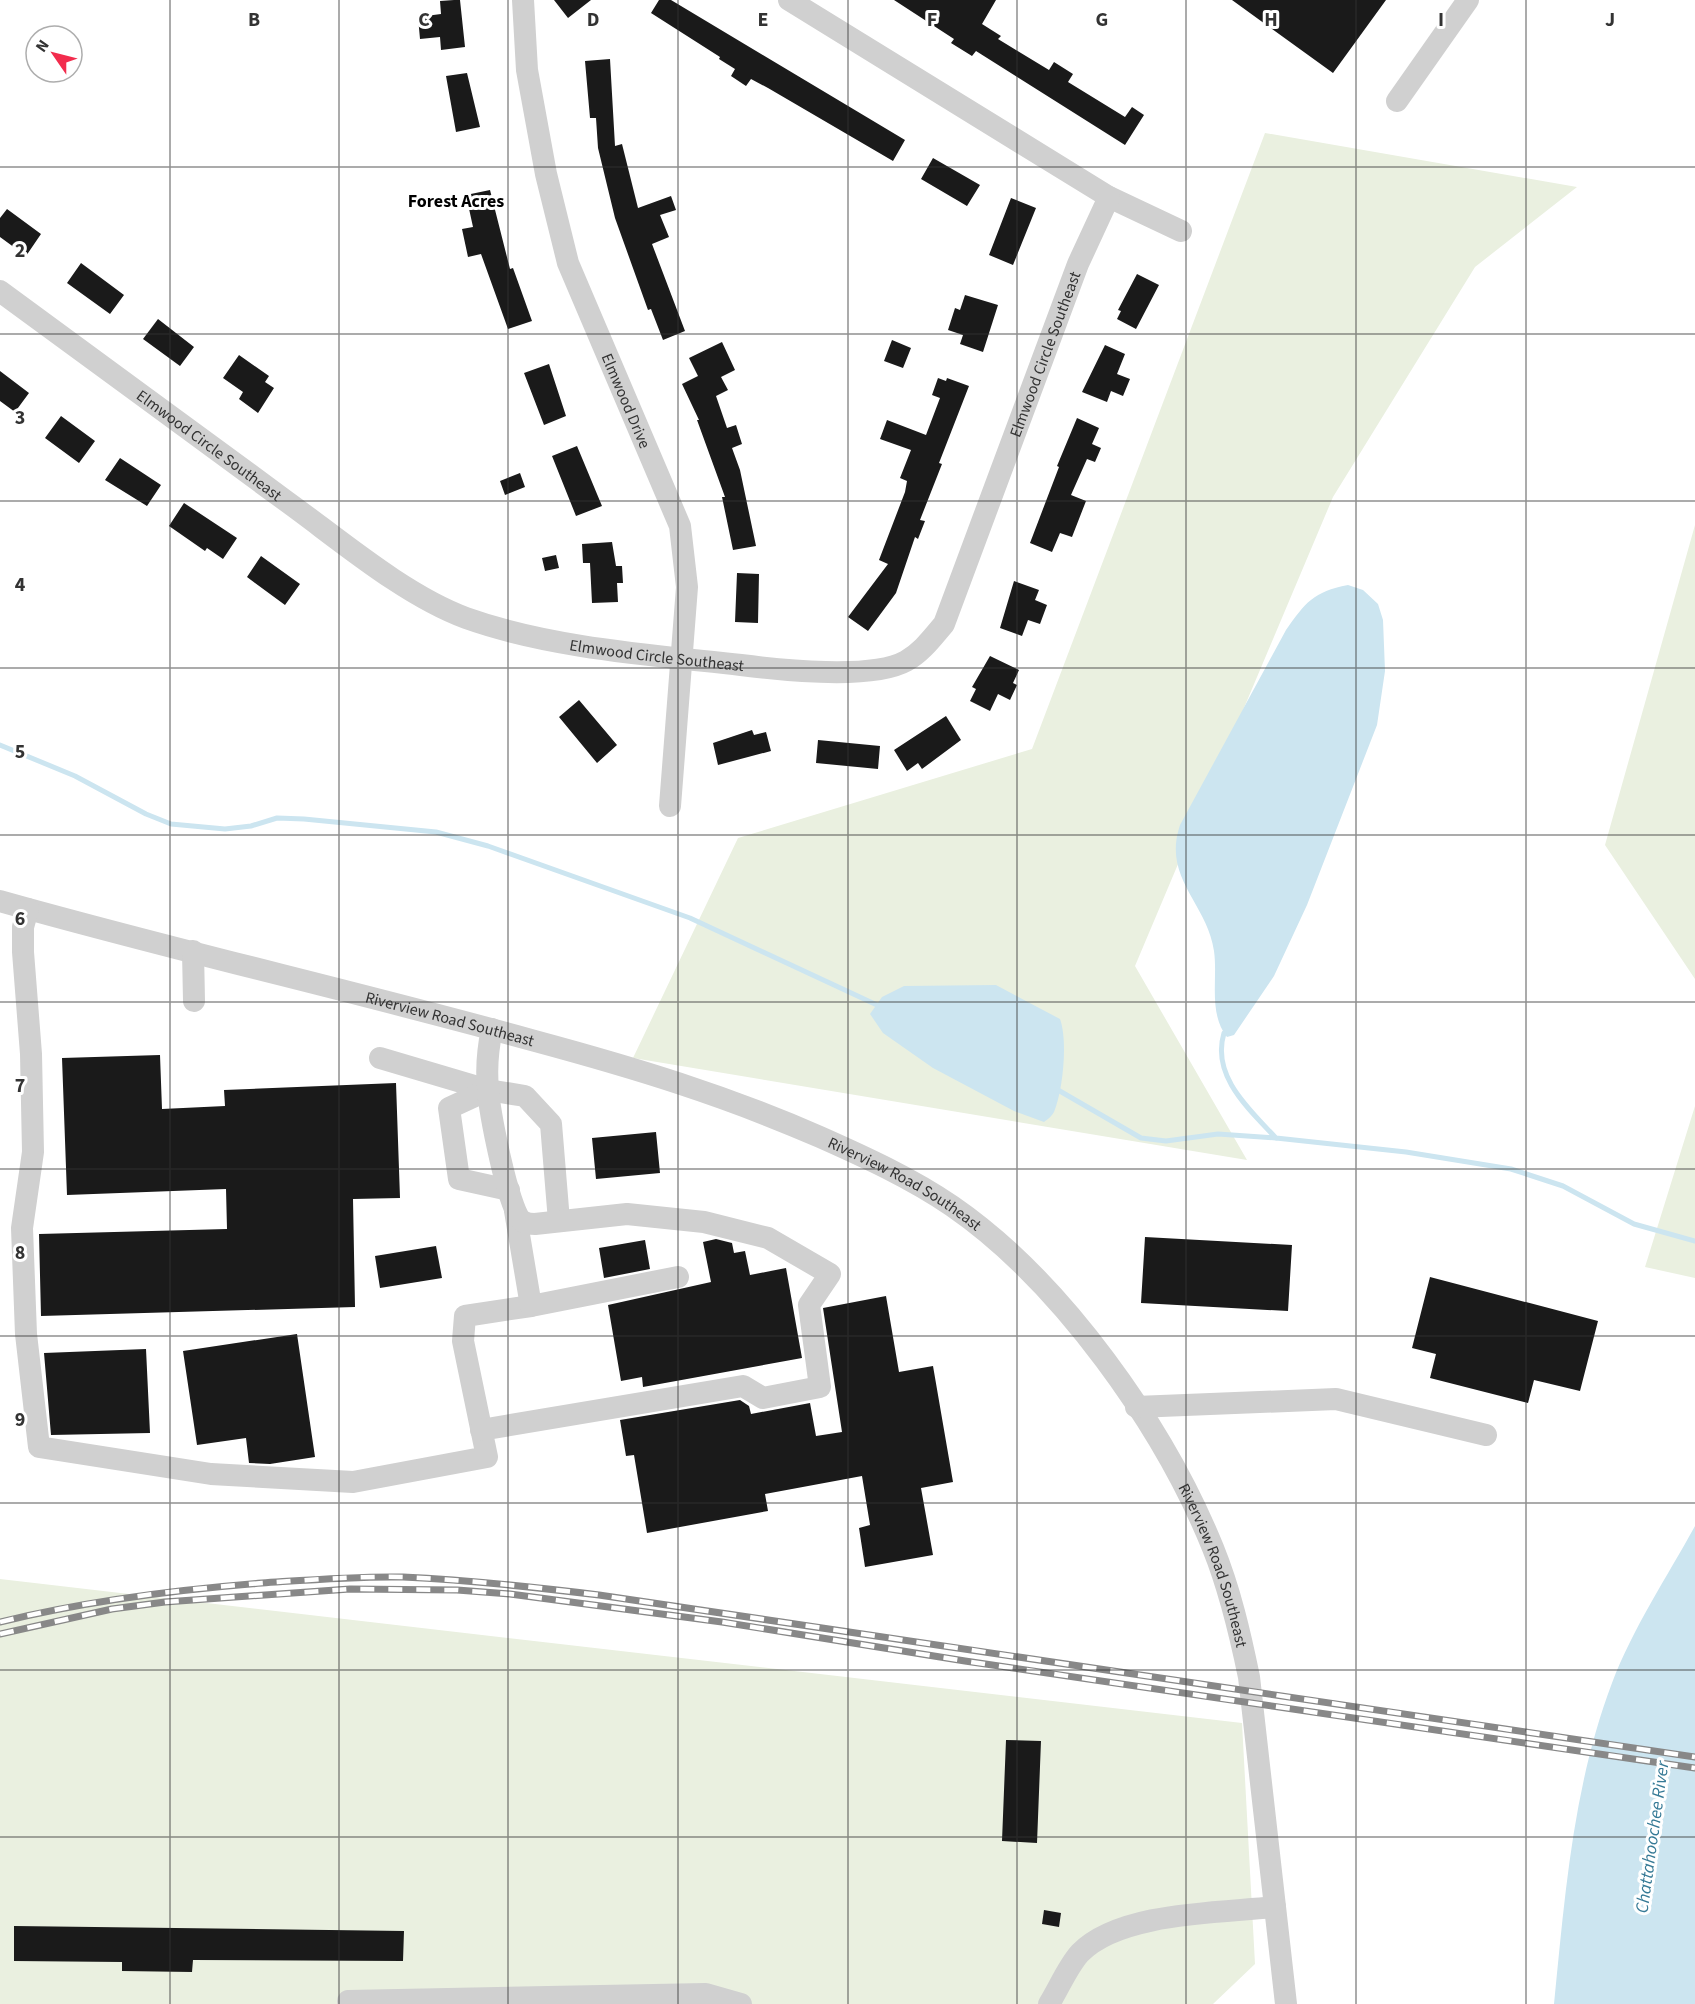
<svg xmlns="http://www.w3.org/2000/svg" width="1695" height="2004" viewBox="0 0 1695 2004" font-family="'Source Sans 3',sans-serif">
<rect width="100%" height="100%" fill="#fff"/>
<!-- green -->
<path fill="#eaf0e0" d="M1265 133 1577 187 1475 267 1333 497 1135 966 1247 1160 633 1058 738 838 1032 749Z
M1695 525V979L1605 845Z
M1695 1106V1278L1645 1267Z
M0 1579 1242 1723 1255 1964 1213 2004H0Z"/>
<!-- water -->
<path fill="#cce5f0" d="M1348 585 1363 590 1378 604 1383 620 1385 671 1377 725 1307 905 1274 976 1234 1035 1227 1037C1208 1013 1218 979 1214 951 1207 903 1162 878 1180 825L1286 630C1306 602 1313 592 1348 585Z
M996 985 1060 1019C1068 1041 1063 1090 1054 1112 1052 1116 1048 1119 1044 1122L1014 1111 933 1068 883 1033 870 1014 882 997 904 986Z
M1695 1526V2004H1554C1565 1895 1573 1786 1612 1683 1633 1628 1667 1577 1695 1526Z"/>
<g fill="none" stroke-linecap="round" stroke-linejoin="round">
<!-- stream -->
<path stroke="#cce5f0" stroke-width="5" d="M0 745 75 776 146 814 171 824 225 829 251 826 277 818 304 819 436 832 488 846 690 918 877 1005
M1224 1033C1211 1076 1249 1109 1276 1138
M1058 1090 1141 1138 1166 1141 1218 1134 1276 1138 1406 1152 1511 1169 1563 1186 1634 1224 1695 1241"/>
</g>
<!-- building -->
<path fill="#1a1a1a" d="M454 0H460L465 47 441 50 440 37 420 39 418 17 441 14 440 1Z
M554 0H591L568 18Z
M659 0H671L905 140 893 161 768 88 751 79 746 86 731 76 735 69 719 59 720 57 651 13Z
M894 0H996L982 24 1001 36 998 39 1049 70 1054 62 1073 74 1068 82 1125 117 1132 107 1144 115 1125 145 976 51 972 56 951 43 954 39Z
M1232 0H1386L1333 73Z
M610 59 615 146 622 144 638 208 671 196 676 210 660 215 669 237 652 244 685 331 663 340 651 309 648 310 615 218 598 148 596 118H590L585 61Z
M467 73 480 127 456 132 446 76Z
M933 158 980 185 967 206 921 179Z
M490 190 510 269 513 268 532 321 508 329 481 254 468 257 462 229 473 227 466 195Z
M1011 198 1036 208 1013 265 989 255Z
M7 209 41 234 26 256 0 237V218Z
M81 263 124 295 110 314 67 283Z
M1137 274 1159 285 1136 329 1117 319 1121 311 1118 310Z
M965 295 998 305 983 352 960 344 963 335 948 330 955 308 960 310Z
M158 319 194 347 180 366 143 339Z
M892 340 911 348 903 368 884 361Z
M722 342 735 370 721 377 728 390 716 396 727 428 736 425 742 444 732 448 740 470 756 546 733 550 722 497H725L697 420H699L682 384 698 376 689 358Z
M1105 345 1125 354 1117 374 1130 379 1123 396 1111 391 1107 402 1082 392Z
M239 355 269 376 265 382 274 388 258 413 239 399 243 392 223 378Z
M549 364 566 416 544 425 524 373Z
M0 371 29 393 15 412 0 401Z
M938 378 946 381 947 378 969 386 939 463 942 464 920 520 925 521 918 539 915 537 896 593 868 631 848 617 888 564 879 560 905 492 907 481 900 478 911 450 880 439 887 420 926 435 940 398 932 395Z
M61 416 95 441 79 463 45 438Z
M1077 418 1099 428 1092 444 1101 448 1095 462 1087 459 1071 495 1086 501 1072 537 1060 533 1052 552 1030 543 1059 467 1057 466Z
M577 446 602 506 576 516 552 456Z
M120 458 161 485 147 506 105 480Z
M520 473 525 487 505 495 500 481Z
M184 503 237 538 223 559 207 548 205 551 169 526Z
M612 542 616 566H622L623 583H617L618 602 592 603 590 563H583L582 544Z
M556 555 559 568 545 571 542 558Z
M261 556 300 584 285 605 247 577Z
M737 573 759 574 758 623 735 622Z
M1014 581 1039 590 1035 600 1047 605 1040 624 1028 620 1022 636 1000 628Z
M990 656 1019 670 1013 683 1017 685 1010 700 998 694 990 711 970 701 976 689 972 687Z
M579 700 617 745 597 763 559 717Z
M946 716 961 740 922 769 918 763 907 771 894 750Z
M752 730 754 735 766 732 771 751 718 765 713 743Z
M818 740 880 746 878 769 816 763Z
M160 1055 162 1109 225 1106 224 1090 396 1083 400 1198 353 1199 355 1307 41 1316 39 1234 227 1229 226 1189 67 1195 62 1058Z
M656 1132 660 1173 596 1179 592 1138Z
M1145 1237 1292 1245 1288 1311 1141 1303Z
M716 1239 732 1243 734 1253 745 1251 750 1275 786 1268 802 1358 643 1387 642 1377 621 1381 608 1305 711 1282 703 1242Z
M645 1240 650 1269 604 1278 599 1248Z
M436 1246 442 1278 380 1288 375 1256Z
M1430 1277 1598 1321 1580 1391 1534 1380 1528 1403 1430 1378 1436 1354 1412 1348Z
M886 1296 899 1372 933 1366 953 1482 921 1488 933 1555 865 1567 859 1528 870 1525 862 1476 765 1494 768 1511 647 1533 634 1455 626 1456 620 1420 740 1400 749 1406 751 1414 810 1403 816 1436 842 1432 823 1308Z
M297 1334 315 1457 270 1464 249 1463 246 1438 197 1445 183 1351Z
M146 1349 150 1433 51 1435 44 1353Z
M1006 1740 1041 1741 1037 1843 1002 1841Z
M1044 1910 1061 1913 1059 1927 1042 1924Z
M14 1926 404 1931 403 1961 193 1960 192 1972 122 1971V1962L14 1961Z"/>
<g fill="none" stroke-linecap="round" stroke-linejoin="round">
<!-- minor -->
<g stroke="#d0d0d0" stroke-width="22">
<path id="s1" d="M523 0 527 70 546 174 568 263 680 526 687 587 670 806"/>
<path d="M789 0 1109 197 1181 231"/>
<path d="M1397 101 1468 0"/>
<path id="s2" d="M0 291C95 361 191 431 286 501 340 540 404 595 466 618 550 648 652 655 741 665 780 670 872 680 906 661 922 652 932 638 944 624L1078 264 1109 197"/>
<path id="s3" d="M0 901C177 951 358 992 535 1041 635 1068 724 1095 820 1137 865 1157 911 1178 952 1206 1061 1281 1164 1427 1213 1548 1230 1590 1240 1633 1249 1677L1286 2004"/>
<path d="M28 909 23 927V952L31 1054 33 1152 22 1228 26 1334 39 1447 211 1474 353 1482 487 1457 463 1341 465 1316 531 1306"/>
<path d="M193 951 194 1001"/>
<path d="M380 1058 488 1090 525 1096 551 1124 559 1221"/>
<path d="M488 1090 449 1108 459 1179 509 1190"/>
<path d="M515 1211 531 1306 678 1277"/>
<path d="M1136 1407 1336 1399 1486 1435"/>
<path d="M481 1430 743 1386 763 1398 820 1387 809 1305 830 1274 768 1238 704 1222 627 1214 535 1224C531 1224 526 1223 522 1221 508 1210 489 1109 488 1088 486 1068 488 1048 492 1029"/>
<path d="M348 2001 706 1994 741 2004"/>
<path d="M1049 2004C1059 1988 1068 1966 1080 1953 1120 1912 1219 1913 1275 1907"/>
</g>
<!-- rail casing -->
<g stroke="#888" stroke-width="7">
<path id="rail" d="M0 1622C86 1601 173 1590 262 1583 308 1580 356 1576 403 1577 469 1580 534 1587 599 1595L1695 1757
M0 1634 112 1609 165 1602 350 1589 457 1590 510 1594 722 1622 965 1661 1695 1768"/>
</g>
<!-- rail -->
<use href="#rail" stroke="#fff" stroke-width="4.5" stroke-dasharray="14" stroke-linecap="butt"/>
</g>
<!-- grid -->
<path fill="none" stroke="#333" stroke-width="1.5" stroke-opacity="0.55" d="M170 0V2004M339 0V2004M508 0V2004M678 0V2004M848 0V2004M1017 0V2004M1186 0V2004M1356 0V2004M1526 0V2004M0 167H1695M0 334H1695M0 501H1695M0 668H1695M0 835H1695M0 1002H1695M0 1169H1695M0 1336H1695M0 1503H1695M0 1670H1695M0 1837H1695"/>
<g text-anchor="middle" stroke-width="6" stroke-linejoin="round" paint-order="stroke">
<!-- street labels -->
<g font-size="16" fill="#333" stroke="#fff">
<text dy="6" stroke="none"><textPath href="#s2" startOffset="1358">Elmwood Circle Southeast</textPath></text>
<text dy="6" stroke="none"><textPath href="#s1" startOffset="417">Elmwood Drive</textPath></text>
<text dy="6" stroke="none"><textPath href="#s2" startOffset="260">Elmwood Circle Southeast</textPath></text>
<text dy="6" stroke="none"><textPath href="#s2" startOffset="765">Elmwood Circle Southeast</textPath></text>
<text dy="6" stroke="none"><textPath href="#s3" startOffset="465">Riverview Road Southeast</textPath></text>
<text dy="6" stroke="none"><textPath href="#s3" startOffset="951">Riverview Road Southeast</textPath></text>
<text dy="6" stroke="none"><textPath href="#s3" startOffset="1455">Riverview Road Southeast</textPath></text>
</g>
<!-- neighbourhood labels -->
<g font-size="18" font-weight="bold" fill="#000" stroke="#fff">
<text x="456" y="207">Forest Acres</text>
</g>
<!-- water labels -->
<g font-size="18" font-style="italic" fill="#367a96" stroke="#fff">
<text transform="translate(1652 1837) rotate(-82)" y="6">Chattahoochee River</text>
</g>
</g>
<g font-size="20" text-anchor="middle" font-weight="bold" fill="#333" stroke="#fff" stroke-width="6" stroke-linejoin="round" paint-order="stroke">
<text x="254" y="26">B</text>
<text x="424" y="26">C</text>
<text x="593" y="26">D</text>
<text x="763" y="26">E</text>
<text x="932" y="26">F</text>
<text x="1102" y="26">G</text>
<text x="1271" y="26">H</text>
<text x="1441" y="26">I</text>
<text x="1610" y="26">J</text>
<text x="20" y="257">2</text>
<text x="20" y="424">3</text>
<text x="20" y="591">4</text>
<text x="20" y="758">5</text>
<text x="20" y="925">6</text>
<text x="20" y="1092">7</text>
<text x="20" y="1259">8</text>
<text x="20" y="1426">9</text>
</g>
<!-- north arrow -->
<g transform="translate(54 54) rotate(305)"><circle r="28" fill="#ffffff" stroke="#adadad" stroke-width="1.5"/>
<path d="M0-4.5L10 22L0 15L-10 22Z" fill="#f22c4d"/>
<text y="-9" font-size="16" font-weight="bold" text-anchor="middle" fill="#333333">N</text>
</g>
</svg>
